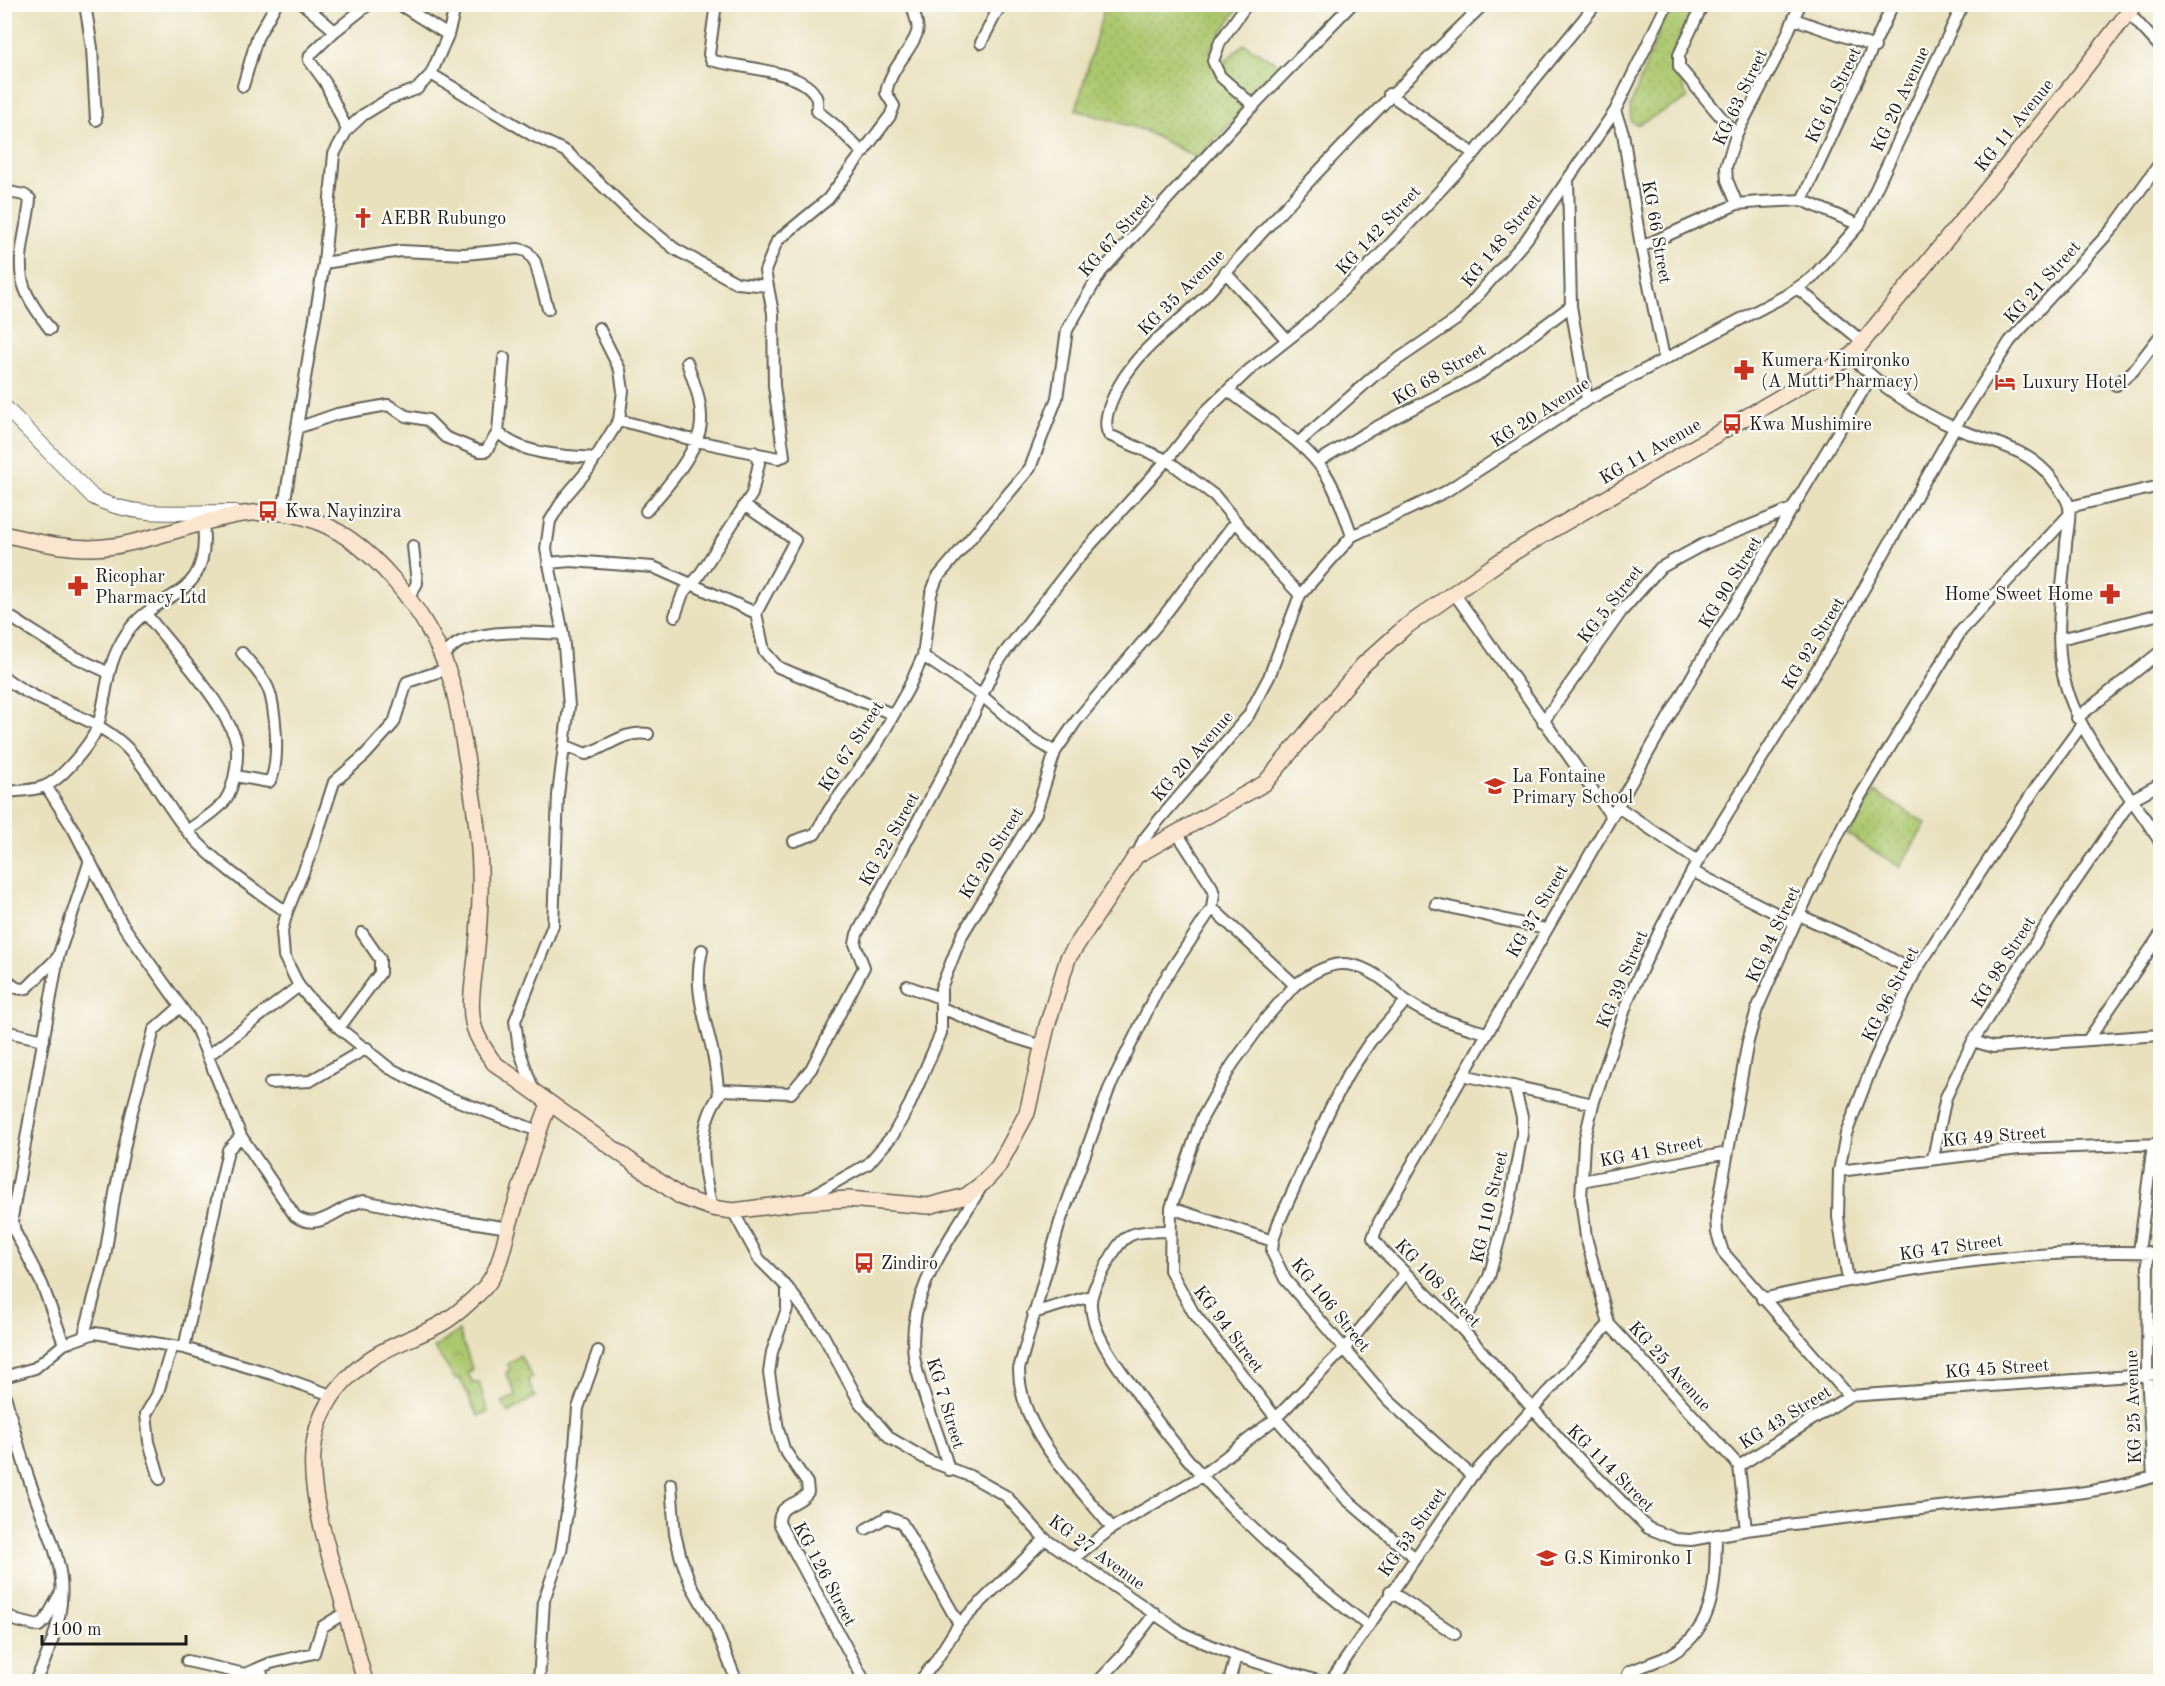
<svg xmlns="http://www.w3.org/2000/svg" width="2165" height="1686" viewBox="0 0 2165 1686" font-family="'Old Standard TT',serif">
<defs>
<pattern id="grass-dots" width="8" height="8" patternUnits="userSpaceOnUse" patternTransform="scale(1.5)"><rect width="8" height="8" fill="#acc86e"/><path d="M2 2h.1M6 6h.1" fill="none" stroke="#93ab5f" stroke-width="1.8" stroke-linecap="round"/></pattern>
<pattern id="park-crowns" width="20" height="18" patternUnits="userSpaceOnUse" patternTransform="scale(1.5)"><rect width="20" height="18" fill="#acc86e"/><path d="M2 6a3 3 0 1 1 6 0M12 15a3 3 0 1 1 6 0" fill="none" stroke="#93ab5f"/></pattern>
</defs>
<rect width="100%" height="100%" fill="#fdfcf7"/>
<filter id="ink" filterUnits="userSpaceOnUse"><feTurbulence type="fractalNoise" baseFrequency=".0167" numOctaves="2"/><feDisplacementMap in="SourceGraphic" scale="12" xChannelSelector="R" yChannelSelector="G"/><feConvolveMatrix kernelMatrix="1 2 1 2 8 2 1 2 1" color-interpolation-filters="sRGB"/></filter>
<filter id="wash" filterUnits="userSpaceOnUse"><feTurbulence type="fractalNoise" baseFrequency=".008" numOctaves="4" result="noise"/><feDisplacementMap in="SourceGraphic" scale="24" xChannelSelector="R" yChannelSelector="G"/><feGaussianBlur stdDeviation="1.35" result="paint"/><feColorMatrix in="noise" values="0 0 0 0 0 0 0 0 0 0 0 0 0 0 0 0 0 1.4 0 .05"/><feComposite in="paint" operator="in"/></filter>
<g filter="url(#wash)">
<rect width="100%" height="100%" fill="#e9e1be"/>
<!-- grass -->
<path fill="url(#grass-dots)" stroke="#647245" stroke-width="1.5" d="M1105 5H1240L1209 52 1224 62 1244 44 1285 68 1197 158 1143 130 1076 110Z
M1669 5H1694L1671 58 1688 99 1637 125 1631 122 1630 107Z
M1874 792 1926 823 1900 867 1848 835Z"/>
<!-- park -->
<path fill="url(#park-crowns)" stroke="#647245" stroke-width="1.5" d="M459 1331 473 1371 468 1373 473 1383H479L488 1412 478 1416C471 1403 467 1390 459 1378L455 1379 434 1348Z
M520 1355 532 1376 528 1380 535 1397 508 1413 502 1402 516 1396 506 1372 510 1370 508 1364Z"/>
</g>
<g filter="url(#ink)">
<g fill="none" stroke-linecap="round" stroke-linejoin="round">
<!-- minor casing -->
<g stroke="#646155" stroke-width="14">
<path id="minor" d="M85 4 92 48 96 120
M303 4 335 31
M399 4 448 35
M716 4 709 54 711 60C734 68 805 69 816 97 818 101 817 107 817 111L836 126 863 153
M1247 4 1220 42 1213 61 1220 76 1254 106
M1703 4 1679 55V67L1736 135
M2128 12 2160 47
M1794 19 1875 47
M981 43 996 13 1003 4
M431 74 532 135 567 152 633 215 675 249 737 283 768 286
M243 86 257 38 276 4
M1389 94 1474 154
M1615 111 1623 133 1641 247 1664 358
M347 130 325 82 309 60 310 55 335 31 369 4
M1568 180 1571 306 1587 400
M4 191 24 195 30 199C28 228 14 260 25 289 30 303 41 317 50 329
M1802 200 1893 4
M1737 204 1727 180 1726 167 1736 135 1780 51 1800 4
M1641 247 1737 204 1760 202 1802 200 1859 225
M324 263 401 251 465 254 518 249 527 251 535 262 548 309
M1225 272 1286 339
M1797 288 1863 342
M1851 356C1880 386 1917 411 1955 428 1991 443 2028 447 2053 480 2058 487 2068 499 2069 507 2071 518 2067 533 2066 544 2063 586 2054 633 2063 675 2078 739 2127 787 2160 842
M504 358 498 432C521 455 564 456 596 458
M2116 385 2133 371 2160 336
M1229 391C1261 417 1305 440 1327 476 1338 494 1345 516 1352 536
M619 420 697 441 778 458 784 456 774 386 773 313 765 271 777 241 828 199 890 116 894 106 886 93C890 68 910 53 917 33 920 22 912 14 913 4
M297 428 337 414 388 405 406 416 428 420 445 437 479 451H486L498 432
M1298 443 1375 375 1457 319 1526 240 1615 111 1667 4
M1317 462 1367 432 1479 374 1571 306
M2069 507 2160 486
M646 511C664 491 701 449 701 421 702 400 693 381 687 362
M283 512 324 263 334 154 347 130 363 115 389 99 417 89 431 74 448 35 456 4
M548 563 571 561 653 567 756 613 795 540 744 505
M1454 593 1611 816
M1300 595 1272 565 1215 496 1167 460 1109 435C1099 418 1119 383 1130 369 1151 339 1184 320 1208 293 1296 193 1387 97 1484 4
M408 599 417 583 413 546
M4 613 67 653 107 672
M756 613 764 651 778 667 892 714
M147 615C175 651 216 693 234 735 241 751 235 788 224 802 215 813 199 822 187 831
M675 616 683 593 698 577 752 494 759 463 754 452
M2060 639 2160 614
M923 656 981 695 1032 738 1055 752
M442 657C447 652 453 645 460 642 490 629 531 632 563 634
M447 669 407 682 394 723 365 755 334 782 312 850 287 912 282 931 284 956 299 986 308 997 339 1028 389 1068 445 1096 538 1131
M4 677C40 706 89 713 123 744 148 767 165 805 188 832 216 864 252 888 287 912
M2077 718 2160 652
M1543 722 1621 612 1660 568 1704 544 1794 508
M566 746 586 754C608 747 624 730 648 734
M235 776 269 782C281 768 276 702 267 686 261 674 250 663 242 653
M46 786 74 830 122 924 196 1028 241 1136 295 1216C321 1234 339 1204 364 1201L444 1218 509 1228
M4 792C17 791 33 791 45 786 61 780 93 742 98 725 109 690 104 668 126 634 157 587 212 604 203 523
M1618 807 1698 861
M1177 833 1212 887 1214 894 1212 908 1295 985C1329 960 1351 955 1387 983 1394 989 1400 997 1408 1002 1431 1018 1459 1025 1486 1033
M794 841 815 834 829 810 876 746 908 689 923 656 931 594 937 578 1030 468 1057 398 1067 330 1101 272 1246 113 1352 4
M1137 855 1144 839 1159 820 1248 716 1269 677 1300 595 1352 536 1445 492 1587 400 1785 296 1812 278 1859 225 1963 4
M1692 871 1795 923
M1436 904 1545 929
M1799 915 1866 945 1915 972
M702 950C694 983 702 1009 710 1041 715 1059 717 1077 719 1096
M4 975C11 984 15 991 27 988L57 958
M1295 985 1266 1018 1232 1065 1201 1120 1171 1208 1170 1270 1193 1312 1276 1418 1346 1499 1414 1557
M907 986 940 998
M1406 1001 1370 1042 1347 1076 1330 1109 1278 1224 1273 1241 1272 1252 1285 1279 1388 1400 1472 1476
M942 1008 1003 1034 1042 1046
M339 1028 380 973V959L362 933
M4 1031 44 1040
M2088 1040 2160 935
M1973 1041 1993 1047 2160 1035
M209 1055 299 986
M1463 1075 1593 1104
M270 1083 310 1081 367 1048
M534 1092 519 1049 515 1021 553 925 558 795 569 706 563 634 546 549 550 521 564 498 588 470 619 420 623 391 620 370 599 328
M1933 1158 1946 1097 1973 1041 2058 907 2132 799 2160 784
M1839 1171 2019 1149 2160 1144
M1582 1181 1727 1153
M804 1200 868 1164 893 1135 910 1104 941 1033V988L962 935 1036 813 1055 752 1077 720 1157 625 1236 521
M712 1208C702 1167 695 1125 723 1090L791 1093 811 1069 864 967 855 944 857 934 964 735 996 665 1006 651 1074 563 1167 460 1205 412 1248 371 1306 325 1379 256 1474 154 1596 4
M1171 1208 1273 1241
M733 1211 759 1259 787 1287 822 1333 860 1403 890 1438 929 1461 970 1476 1006 1496 1045 1539 1184 1634 1236 1656 1321 1682
M1169 1231C1127 1232 1125 1231 1105 1268 1099 1280 1090 1292 1091 1306 1093 1335 1116 1364 1132 1386 1199 1484 1274 1554 1367 1625
M2139 1252 2153 1144
M2148 1252 2147 1373 2153 1477C2092 1496 2031 1497 1968 1504 1894 1511 1820 1521 1746 1530L1739 1466 1609 1324 1586 1237 1581 1198 1584 1142 1593 1104 1629 997 1662 926 1698 861 1831 647 1955 427 2010 341 2113 228 2160 163
M1848 1280 1838 1217 1839 1171 1846 1134 1874 1061 1915 972 2037 786 2081 726
M787 1287V1309L772 1352 769 1373 778 1429 784 1449 807 1483 808 1492C799 1506 779 1502 779 1523L865 1682
M1762 1299C1893 1270 2025 1247 2160 1253
M1033 1313 1091 1296
M1461 1328 1489 1277 1511 1196 1522 1134V1117L1514 1086
M84 1335 105 1256 115 1193 131 1115 154 1030 180 1007
M64 1344 42 1284 15 1232 12 1218 58 957 90 860
M184 1348 228 1150 241 1136
M4 1377 35 1368 64 1344 95 1333 184 1348 272 1374 334 1396
M4 1392C13 1423 20 1455 31 1485 52 1546 76 1579 51 1644 46 1657 42 1670 34 1682
M1849 1396 1723 1252 1717 1233 1716 1217 1748 1041 1757 1009 1795 923 1845 821 1961 631 2069 515
M1739 1466 1849 1396 2160 1374
M949 1470C940 1435 919 1389 914 1356 906 1293 950 1240 980 1189
M160 1479 149 1442 146 1414 157 1395 172 1347
M671 1484 675 1534 681 1558 691 1585 715 1627 737 1682
M1112 1528C1076 1483 1019 1431 1019 1369L1060 1222 1109 1089 1157 991 1212 908
M866 1529 887 1517 902 1523 959 1624
M1746 1530 1691 1540 1676 1539 1648 1528 1566 1446 1461 1328 1383 1251 1373 1238 1379 1222 1698 666 1871 377
M1074 1558 1112 1528 1200 1477 1276 1418 1345 1348 1405 1274
M1390 1591 1455 1634
M4 1613 17 1621 39 1626 45 1621 61 1592
M187 1661 245 1674 271 1663 314 1653 322 1627 346 1612
M261 1668 263 1682
M539 1682 544 1600 561 1551 573 1473 578 1408 598 1351
M919 1682 935 1662 959 1624 1045 1539
M1098 1682 1122 1656 1155 1613
M1229 1682 1236 1656
M1330 1682 1472 1476 1609 1324
M1625 1682 1629 1672C1640 1667 1652 1663 1664 1658 1716 1633 1715 1586 1716 1535"/>
</g>
<!-- tertiary casing -->
<g stroke="#646155" stroke-width="16">
<path id="tertiary" d="M4 406 93 497C134 520 189 511 235 512"/>
</g>
<!-- secondary casing -->
<g stroke="#646155" stroke-width="18">
<path id="secondary" d="M4 534C41 543 77 552 114 546 178 536 240 499 304 517 371 536 429 614 450 677 457 698 460 722 464 745 471 786 479 828 480 869 481 899 479 928 476 957 474 979 468 1005 474 1027 478 1040 486 1052 494 1063L681 1197 712 1208 733 1211 801 1202 848 1199 928 1206 966 1196 983 1183 998 1167 1027 1113 1047 1026 1068 958 1136 856 1265 783 1363 665 1404 628 1454 593 1509 555 1851 356 2049 114 2135 4
M365 1682C355 1644 344 1606 333 1568 310 1488 290 1416 370 1359 390 1345 417 1337 439 1325 454 1317 473 1300 484 1288 500 1271 503 1246 509 1225 522 1184 533 1144 549 1104"/>
</g>
<!-- minor -->
<use href="#minor" stroke="#fff" stroke-width="10"/>
<!-- tertiary -->
<use href="#tertiary" stroke="#fff" stroke-width="14"/>
<!-- secondary -->
<use href="#secondary" stroke="#fce5cf" stroke-width="15"/>
</g>
</g>
<!-- icons -->
<defs>
<g id="church-bare" transform="scale(1.62)"><path d="M-1.2-6h2.4v3.5h3.3v2.4h-3.3V6h-2.4V-.1h-3.3v-2.4h3.3Z" fill="#c8321e" stroke="#fdfcf7" stroke-width="2.5" paint-order="stroke"/></g>
<g id="pharmacy-bare" transform="scale(1.62)"><path d="M-2-6h4v4h4v4h-4v4h-4v-4h-4v-4h4Z" fill="#c8321e" stroke="#fdfcf7" stroke-width="2.5" paint-order="stroke"/></g>
<g id="hotel-bare" transform="scale(1.62)"><path d="M-6-4.5h1.5V1H6V5H4.5V3h-9V5H-6ZM-4 0a1.8 1.8 0 1 1 3.6 0ZM.5 0V-2.5h3Q6-2.5 6 0Z" fill="#c8321e" stroke="#fdfcf7" stroke-width="2.5" paint-order="stroke"/></g>
<g id="bus-bare" transform="scale(1.62)"><path d="M-5-6H5V4H4V6H2V4H-2V6H-4V4H-5ZM-3.5-4V0h7V-4ZM-3.5 1.2v1.5H-2V1.2ZM2 1.2v1.5H3.5V1.2Z" fill="#c8321e" stroke="#fdfcf7" stroke-width="2.5" paint-order="stroke"/></g>
<g id="school-bare" transform="scale(1.62)"><path d="M0-5L7-2L0 1L-7-2ZM-4 1L0 2.5L4 1V4Q0 6-4 4Z" fill="#c8321e" stroke="#fdfcf7" stroke-width="2.5" paint-order="stroke"/></g>
</defs>
<g fill-rule="evenodd">
<use href="#church-bare" x="363" y="218"/>
<use href="#pharmacy-bare" x="1744" y="370"/>
<use href="#hotel-bare" x="2005" y="382"/>
<use href="#bus-bare" x="1732" y="424"/>
<use href="#bus-bare" x="268" y="511"/>
<use href="#pharmacy-bare" x="78" y="586"/>
<use href="#pharmacy-bare" x="2110" y="594"/>
<use href="#school-bare" x="1495" y="786"/>
<use href="#bus-bare" x="864" y="1263"/>
<use href="#school-bare" x="1547" y="1558"/>
</g>
<g text-anchor="middle" stroke-width="4.5" stroke-linejoin="round" paint-order="stroke">
<!-- street labels -->
<g font-size="18" fill="#1c1c1c" stroke="#fdfcf7">
<text transform="translate(1833 95) rotate(-64)" y="6">KG 61 Street</text>
<text transform="translate(1740 97) rotate(-65)" y="6">KG 63 Street</text>
<text transform="translate(1900 99) rotate(-65)" y="6">KG 20 Avenue</text>
<text transform="translate(2014 125) rotate(-51)" y="6">KG 11 Avenue</text>
<text transform="translate(1378 230) rotate(-47)" y="6">KG 142 Street</text>
<text transform="translate(1657 232) rotate(80)" y="6">KG 66 Street</text>
<text transform="translate(1116 235) rotate(-49)" y="6">KG 67 Street</text>
<text transform="translate(1501 240) rotate(-51)" y="6">KG 148 Street</text>
<text transform="translate(2042 282) rotate(-48)" y="6">KG 21 Street</text>
<text transform="translate(1181 292) rotate(-45)" y="6">KG 35 Avenue</text>
<text transform="translate(1439 374) rotate(-30)" y="6">KG 68 Street</text>
<text transform="translate(1540 412) rotate(-33)" y="6">KG 20 Avenue</text>
<text transform="translate(1650 451) rotate(-30)" y="6">KG 11 Avenue</text>
<text transform="translate(1730 582) rotate(-59)" y="6">KG 90 Street</text>
<text transform="translate(1610 604) rotate(-52)" y="6">KG 5 Street</text>
<text transform="translate(1813 643) rotate(-59)" y="6">KG 92 Street</text>
<text transform="translate(851 746) rotate(-57)" y="6">KG 67 Street</text>
<text transform="translate(1192 756) rotate(-49)" y="6">KG 20 Avenue</text>
<text transform="translate(889 839) rotate(-61)" y="6">KG 22 Street</text>
<text transform="translate(991 853) rotate(-58)" y="6">KG 20 Street</text>
<text transform="translate(1537 911) rotate(-60)" y="6">KG 37 Street</text>
<text transform="translate(1773 934) rotate(-65)" y="6">KG 94 Street</text>
<text transform="translate(2003 962) rotate(-58)" y="6">KG 98 Street</text>
<text transform="translate(1622 979) rotate(-67)" y="6">KG 39 Street</text>
<text transform="translate(1890 994) rotate(-63)" y="6">KG 96 Street</text>
<text transform="translate(1994 1136) rotate(-5)" y="6">KG 49 Street</text>
<text transform="translate(1651 1151) rotate(-11)" y="6">KG 41 Street</text>
<text transform="translate(1489 1207) rotate(-77)" y="6">KG 110 Street</text>
<text transform="translate(1951 1247) rotate(-8)" y="6">KG 47 Street</text>
<text transform="translate(1438 1283) rotate(46)" y="6">KG 108 Street</text>
<text transform="translate(1331 1305) rotate(51)" y="6">KG 106 Street</text>
<text transform="translate(1229 1329) rotate(53)" y="6">KG 94 Street</text>
<text transform="translate(1670 1366) rotate(48)" y="6">KG 25 Avenue</text>
<text transform="translate(1997 1368) rotate(-4)" y="6">KG 45 Street</text>
<text transform="translate(946 1403) rotate(73)" y="6">KG 7 Street</text>
<text transform="translate(2133 1407) rotate(-92)" y="6">KG 25 Avenue</text>
<text transform="translate(1785 1417) rotate(-32)" y="6">KG 43 Street</text>
<text transform="translate(1611 1468) rotate(45)" y="6">KG 114 Street</text>
<text transform="translate(1412 1532) rotate(-55)" y="6">KG 53 Street</text>
<text transform="translate(1097 1552) rotate(36)" y="6">KG 27 Avenue</text>
<text transform="translate(825 1574) rotate(62)" y="6">KG 126 Street</text>
</g>
<!-- poi labels -->
<g font-size="18" fill="#1c1c1c" stroke="#fdfcf7" text-anchor="start">
<text x="380" y="224">AEBR Rubungo</text>
<text x="1761" y="366">Kumera Kimironko<tspan x="1761" dy="21">(A Mutti Pharmacy)</tspan></text>
<text x="2022" y="388">Luxury Hotel</text>
<text x="1749" y="430">Kwa Mushimire</text>
<text x="285" y="517">Kwa Nayinzira</text>
<text x="95" y="582">Ricophar<tspan x="95" dy="21">Pharmacy Ltd</tspan></text>
<text x="2093" y="600" text-anchor="end">Home Sweet Home</text>
<text x="1512" y="782">La Fontaine<tspan x="1512" dy="21">Primary School</tspan></text>
<text x="881" y="1269">Zindiro</text>
<text x="1564" y="1564">G.S Kimironko I</text>
</g>
</g>
<!-- margin -->
<rect width="2165" height="1686" fill="none" stroke="#fdfcf7" stroke-width="24"/>
<!-- scale -->
<path d="M42 1635v9h144v-9" fill="none" stroke="#1c1c1c" stroke-width="3"/>
<text x="51" y="1635" font-size="18" fill="#1c1c1c" stroke="#fdfcf7" stroke-width="4.5" paint-order="stroke">100 m</text>
</svg>
